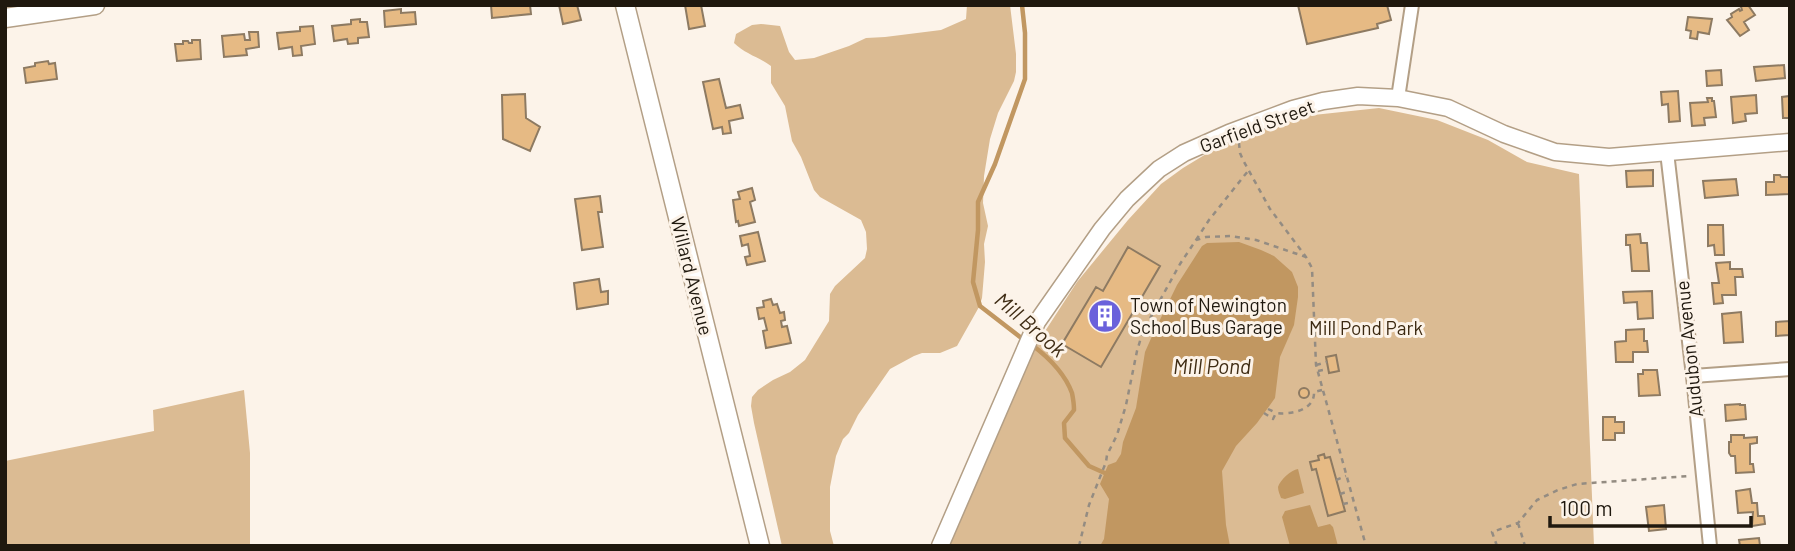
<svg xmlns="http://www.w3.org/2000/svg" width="1795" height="551" viewBox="0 0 1795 551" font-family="Barlow,sans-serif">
<rect width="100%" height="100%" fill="#fcf3e9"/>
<!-- green -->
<path fill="#dbbb93" d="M967 5H1010L1016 54V72L1014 81 998 113 990 139 984 176 983 203 988 226 984 244 985 262 982 298 979 307 957 346 940 353H922L914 356 890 369 858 415 849 433 843 439 836 456 830 487V531L834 546H782L754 423 751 406 752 397 758 390 773 380 790 372 805 360 829 321 830 294 835 286 865 258 867 249 866 232 861 220 820 197 814 190 801 157 792 141 785 106 771 83V66C759 57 745 54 734 43L736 34 752 25 761 24 780 26 789 52 795 60 814 58 849 46 866 38 885 37 941 30 966 19Z
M1379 108 1437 120 1488 140 1527 162 1579 174 1594 546H948L1038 342 1077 282 1128 220 1161 184 1183 168 1211 151 1295 117Z
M244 390 250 453V546H5V461L154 431 153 410Z"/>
<!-- water -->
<path fill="#c19761" d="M1239 242 1261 250 1274 256 1292 272 1298 287V297L1294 325 1280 357 1275 398 1257 423 1236 446 1222 471 1226 525 1230 546H1100L1104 539 1109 499 1100 484 1108 465 1116 462 1121 454 1123 442 1136 408 1145 352 1153 334 1177 285 1202 246 1207 243Z
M1298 469 1304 493 1285 499 1281 498C1280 495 1278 491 1278 487 1280 480 1291 470 1298 469Z
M1310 505 1318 527 1330 524 1333 527 1338 546H1290L1282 517 1285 511Z"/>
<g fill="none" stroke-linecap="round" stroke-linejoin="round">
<!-- stream -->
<path stroke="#c19761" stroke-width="4.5" d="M1022 5 1025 33V79L995 164 978 202V230L973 282 980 306 1024 340
M1032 345C1048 357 1065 374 1072 393 1073 398 1074 405 1074 410L1064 423 1065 438 1089 466 1107 474"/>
</g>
<!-- building -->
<path fill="#e6ba84" stroke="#8d7a62" stroke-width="2" d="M491 5H530L531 14 492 18Z
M559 5H577L581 20 563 24Z
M685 5H701L705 26 689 29Z
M1298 5H1387L1391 20 1377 24 1378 28 1307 44Z
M1744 5H1748L1755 15 1744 22 1749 30 1740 36 1727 20 1732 17 1731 14 1739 9 1740 11 1742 10 1741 7Z
M401 9V13L415 12 416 24 385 27 384 11Z
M1688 17 1712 19 1709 34 1698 32 1697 39 1690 38 1691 31 1686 30Z
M360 19V22H367L369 37 358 38V43L348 44 347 39 334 41 332 26 351 24V20Z
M313 26 315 44 301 46 302 55 293 56 292 47 279 49 277 33 300 31V27Z
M249 32H258L259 47 246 49 247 55 224 57 222 36 244 34 245 40H250Z
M192 40H200L201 59 177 61 175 44H183V41H188L189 43H192Z
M48 61 49 64 55 63 57 79 26 83 24 68 35 66V63Z
M1784 65 1785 78 1756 81 1754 67Z
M1721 70 1722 85 1707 86 1706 71Z
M719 79 726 108 740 105 743 118 729 121 731 133 723 134 722 127 713 129 703 82Z
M1678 91 1680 121 1669 122 1668 104 1662 105 1661 92Z
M525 94 526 118 540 127 530 151 503 139 502 95Z
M1756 95 1757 113 1745 114 1746 121 1733 123 1731 97Z
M1790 96V118H1783L1782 97Z
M1707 98H1712V101H1714L1716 117 1704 118 1705 125 1692 126 1690 103 1708 102Z
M1653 170V186L1627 187 1626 171Z
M1774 175H1780L1781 177H1790V194L1766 195V182H1774Z
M1736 179 1738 195 1705 198 1703 181Z
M752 188 755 200 750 202 755 222 739 226 738 221 736 222 733 200 740 199 738 192Z
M600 196 602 212H598L603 247 582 250 575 199Z
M1708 225H1723L1724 255H1715L1714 245 1708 246Z
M758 232 765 261 747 265 745 257 750 256 748 244 742 246 740 236Z
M1640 234 1641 243H1647L1649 271H1632L1630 245H1626V235Z
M1128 247 1160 266 1101 367 1062 344 1096 287 1103 291Z
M1730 262V269H1742L1743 277H1735L1736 295H1722L1723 303 1714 304 1712 283H1719L1716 263Z
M599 279 601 292 608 291V304L577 309 574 283Z
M1652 291 1653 318 1638 319 1637 302 1624 303 1623 292Z
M771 299 773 305 777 304 780 313 784 312 785 320 781 321 782 327 787 326 791 343 766 348 763 331 767 330 764 318 759 319 757 308 764 307 763 301Z
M1741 312 1743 342 1724 343 1722 314Z
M1790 321V335L1776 336V322Z
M1644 329V341H1647L1648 352H1633V362H1616L1615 342 1626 341V330Z
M1336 355 1339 371 1329 373 1326 357Z
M1643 370H1657L1660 395 1639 396 1638 374H1643Z
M1299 393a5 5 0 1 1 10 0a5 5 0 1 1-10 0Z
M1740 404V405H1745L1746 419 1726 421 1725 405Z
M1603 417H1615V422H1624V433H1615V440H1603Z
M1731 435H1744V438L1757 437V443L1750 444V464H1753L1754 472 1736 473 1735 456H1731L1729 453V442H1731Z
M1324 454 1325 458 1330 457 1345 511 1328 516 1316 469 1312 470 1310 462 1319 460 1318 456Z
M1750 489 1752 503H1757L1758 516H1764L1765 524 1752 526 1753 512 1738 513 1736 491Z
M1664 505 1666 529 1649 531 1646 507Z
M1759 538 1760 546H1740L1739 540Z"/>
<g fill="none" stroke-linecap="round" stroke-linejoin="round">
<!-- minor casing -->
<g stroke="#b39f86" stroke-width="16">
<path id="minor" d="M1398 98 1412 5
M1667 152 1693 376 1710 546
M1693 376 1790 369"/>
</g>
<!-- tertiary casing -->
<g stroke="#b39f86" stroke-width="19">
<path id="tertiary" d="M940 546 1037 322 1102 229 1127 199 1159 169 1184 153 1229 133 1293 109 1323 101 1358 96 1398 98 1448 108 1504 134 1555 152 1609 157 1790 142"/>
</g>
<!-- secondary casing -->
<g stroke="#b39f86" stroke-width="21">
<path id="secondary" d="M625 5 760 546
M5 18 95 5"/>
</g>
<!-- path -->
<path stroke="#948c82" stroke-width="2.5" stroke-dasharray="5 5" stroke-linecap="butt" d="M1239 143 1240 153 1243 160 1270 209 1306 257 1312 268 1316 365 1366 546
M1196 240 1209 220 1248 171
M1316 365 1327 362
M1318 371 1328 369
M1268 409 1276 413
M1264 413 1273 419 1276 413C1291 415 1315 410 1314 392L1322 390
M1336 480 1346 476
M1340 494 1350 491
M1343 504 1353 502
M1518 523 1525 546
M1079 546 1089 505 1106 462 1107 455 1117 435 1126 405 1137 351 1143 331 1180 264 1196 240 1206 237 1230 236 1256 240 1306 257
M1497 546 1492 532 1518 523 1537 500 1558 490 1577 484 1689 476"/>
<!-- minor -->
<use href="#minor" stroke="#fff" stroke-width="12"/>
<!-- tertiary -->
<use href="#tertiary" stroke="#fff" stroke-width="16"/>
<!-- secondary -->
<use href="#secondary" stroke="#fff" stroke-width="18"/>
</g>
<!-- icons -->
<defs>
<g id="building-disc" transform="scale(1.75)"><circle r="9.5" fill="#6a61db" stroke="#fcf3e9"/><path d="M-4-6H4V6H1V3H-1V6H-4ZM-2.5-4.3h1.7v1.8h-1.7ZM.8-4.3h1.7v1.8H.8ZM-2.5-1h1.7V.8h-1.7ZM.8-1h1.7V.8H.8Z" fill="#fff"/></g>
</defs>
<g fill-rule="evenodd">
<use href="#building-disc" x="1105" y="316"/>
</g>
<g text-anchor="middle" stroke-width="6" stroke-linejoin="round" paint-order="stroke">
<!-- street labels -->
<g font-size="19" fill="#1f180e" stroke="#fcf3e9">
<text transform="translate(1257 126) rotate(-20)" y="7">Garfield Street</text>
<text transform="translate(692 276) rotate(76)" y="7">Willard Avenue</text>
<text transform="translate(1689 349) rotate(-96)" y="7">Audubon Avenue</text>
</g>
<!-- poi labels -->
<g font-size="19" fill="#1f180e" stroke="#fcf3e9" text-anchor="start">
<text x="1130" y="312">Town of Newington<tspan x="1130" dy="22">School Bus Garage</tspan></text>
</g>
<!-- park labels -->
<g font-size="19" fill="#3c2911" stroke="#fcf3e9">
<text x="1366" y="335">Mill Pond Park</text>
</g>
<!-- water labels -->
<g font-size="21" font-style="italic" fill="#3f2c14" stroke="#fcf3e9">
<text transform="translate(1030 325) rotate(41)" y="7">Mill Brook</text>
<text x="1212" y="374">Mill Pond</text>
</g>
</g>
<!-- border -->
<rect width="1795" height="551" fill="none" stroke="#1f180e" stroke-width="14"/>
<!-- scale -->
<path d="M1550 516v10h201v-10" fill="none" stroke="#1f180e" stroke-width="3.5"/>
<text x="1560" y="516" font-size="21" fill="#1f180e" stroke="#fcf3e9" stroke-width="5" paint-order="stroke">100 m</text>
</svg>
